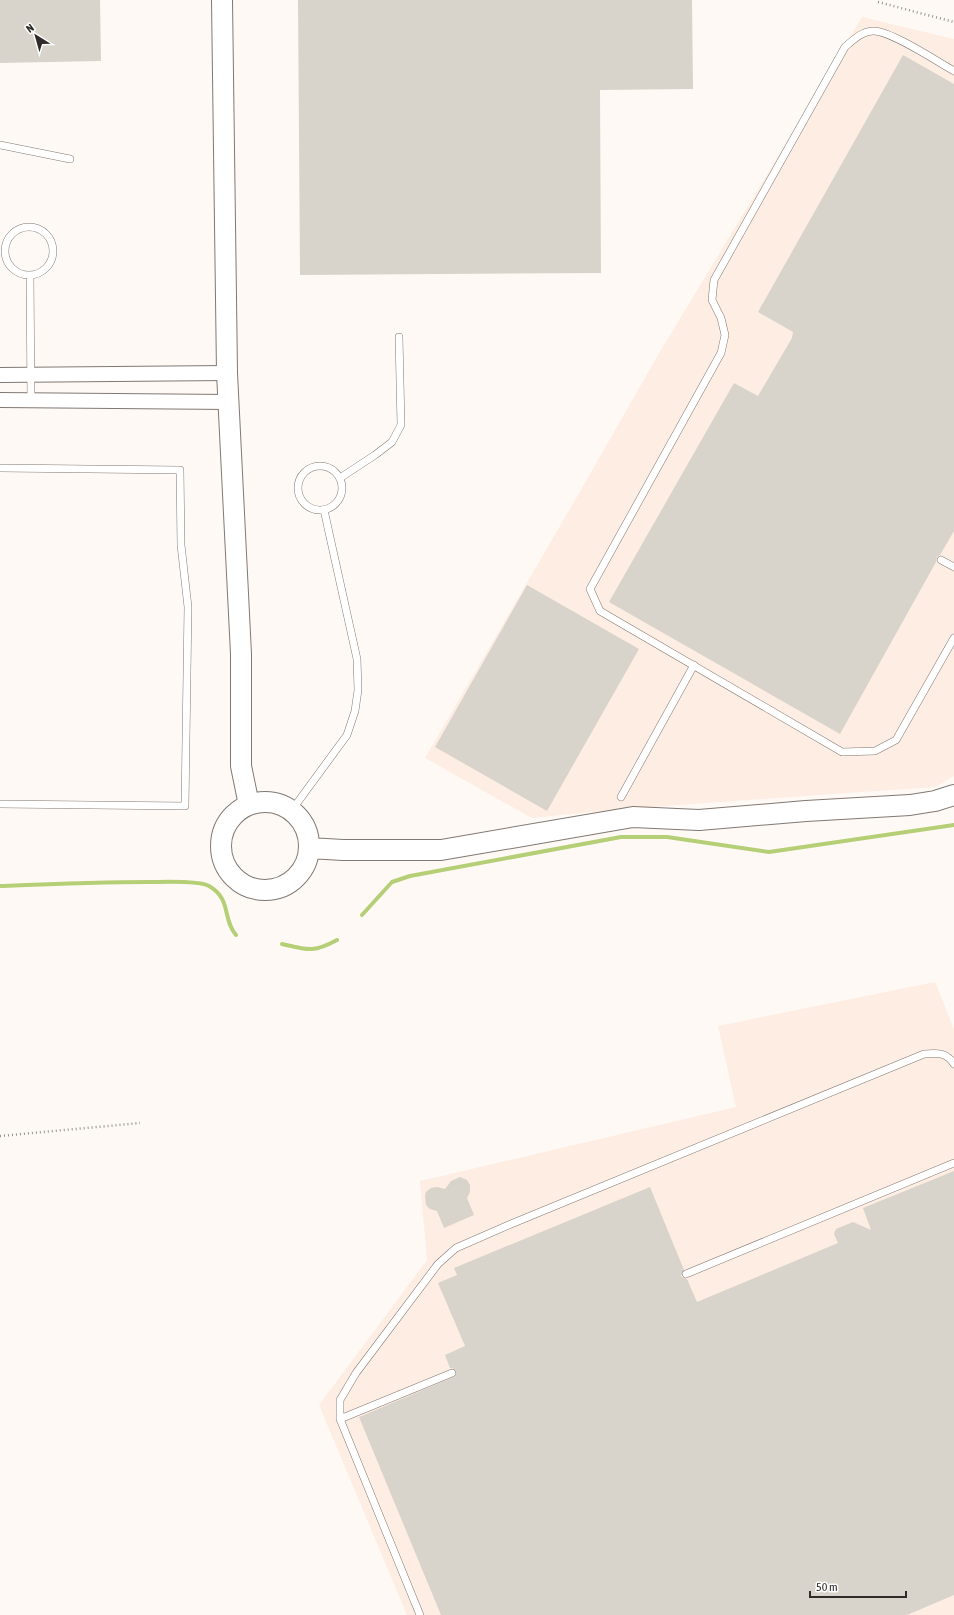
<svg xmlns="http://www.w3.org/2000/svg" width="954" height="1615" viewBox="0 0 954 1615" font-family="'Asap Condensed',sans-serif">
<rect width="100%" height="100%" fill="#fff9f5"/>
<!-- built -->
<path fill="#feede2" d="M862 17 954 39V776L935 787 621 809 532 818 425 758 582 488 658 355Z
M935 982 954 1029V1615H407L319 1405 427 1260 420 1181 736 1107 718 1026Z"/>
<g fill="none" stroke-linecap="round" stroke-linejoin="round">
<!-- stream -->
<path stroke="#b5cf76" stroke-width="4" d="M0 886C50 884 99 882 149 882 162 882 199 880 209 886 232 899 222 919 236 935
M362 915 392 882 410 876 621 837H667L769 852 954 825
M282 944C308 950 313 953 337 940"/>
</g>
<!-- building -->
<path fill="#d8d4cb" d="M0 0H100L101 61 0 63Z
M298 0H692L693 89 600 90 601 273 300 275Z
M903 55 954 84V531L940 555 937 557 936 562 840 734 609 602 734 383 758 396 792 338 793 332 758 312Z
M527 585 639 649 547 811 435 747Z
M954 1171V1595L907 1615H441L359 1417 456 1376V1371L453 1368H450L445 1355 465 1346 438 1283 457 1275 454 1268 650 1187 684 1270 681 1276 683 1278 687 1279 697 1302 838 1243 834 1234 836 1229 853 1222 871 1230 863 1208Z
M460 1177 467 1180 470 1185V1192L467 1198 474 1215 444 1228 437 1211 430 1209 426 1205 425 1196 426 1192 431 1188 437 1187 445 1189 451 1181Z"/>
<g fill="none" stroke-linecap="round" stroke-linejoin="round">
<!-- lane casing -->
<g stroke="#817872" stroke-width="8">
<path id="lane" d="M954 71C938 62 891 31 874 31 862 31 853 40 845 47L714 280 712 300 721 318 725 335 721 353 590 589 600 611 842 752 875 751 896 740 954 638
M0 145 70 159
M5 251a24 24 0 1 1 48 0a24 24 0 1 1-48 0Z
M30 275 31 400
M298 488a22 22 0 1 1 44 0a22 22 0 1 1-44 0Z
M0 468 180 470 181 545 188 607 185 806 0 804
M340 478 375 455 392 442 401 425 399 337
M941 560 954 567
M621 797 694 665
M292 810 347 735 355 711 358 690 357 659 324 510
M686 1274 954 1163
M340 1419V1400L356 1373 438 1264 456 1248 511 1224 924 1054C937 1053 946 1052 954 1064
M420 1615 340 1419 452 1373"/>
</g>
<!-- street casing -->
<g stroke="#817872" stroke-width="16">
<path id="street" d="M0 375 227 373
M0 400 229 402"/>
</g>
<!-- secondary casing -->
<g stroke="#817872" stroke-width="22">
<path id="secondary" d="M222 0 227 373 241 654V766L249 805
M221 846a44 44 0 1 1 88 0a44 44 0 1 1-88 0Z
M309 848 343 850H441L633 817 699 820 806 811 910 805 935 801 954 795"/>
</g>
<!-- path -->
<path stroke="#95908d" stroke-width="2.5" stroke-dasharray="1 3" stroke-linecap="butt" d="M878 2 954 22
M0 1136 140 1123"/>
<!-- lane -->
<use href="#lane" stroke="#fff" stroke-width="7"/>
<!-- street -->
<use href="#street" stroke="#fff" stroke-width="14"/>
<!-- secondary -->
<use href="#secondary" stroke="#fff" stroke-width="20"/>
</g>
<!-- north arrow -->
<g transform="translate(36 36) rotate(323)" stroke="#ffffff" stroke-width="3" paint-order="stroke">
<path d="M0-3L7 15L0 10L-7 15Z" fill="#2f2b29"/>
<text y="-6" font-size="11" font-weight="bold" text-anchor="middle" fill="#2f2b29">N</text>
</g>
<!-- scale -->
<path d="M810 1591v6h96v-6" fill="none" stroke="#2f2b29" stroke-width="2"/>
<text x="816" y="1591" font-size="12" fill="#2f2b29" stroke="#ffffff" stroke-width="3" paint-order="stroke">50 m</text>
</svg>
